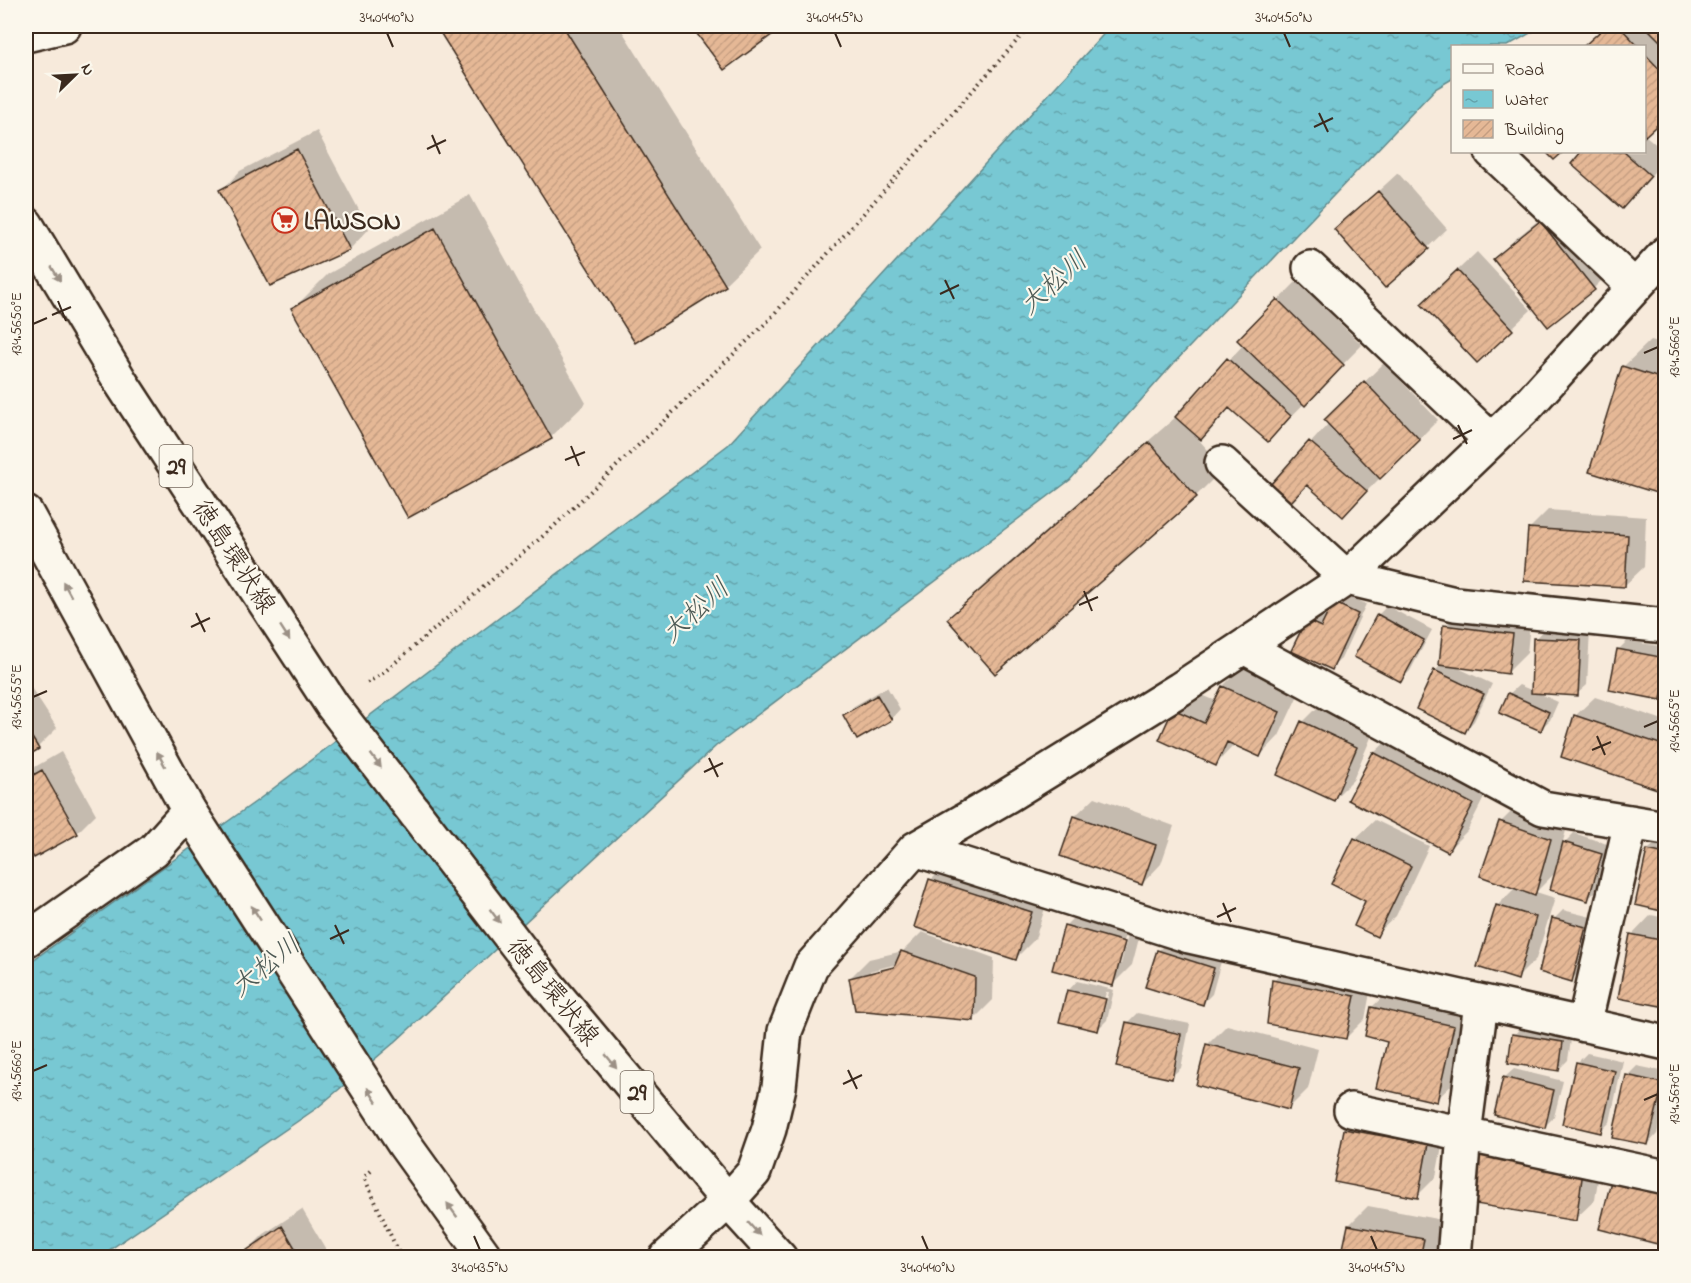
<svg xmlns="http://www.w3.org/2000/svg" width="1691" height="1283" viewBox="0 0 1691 1283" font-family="'Indie Flower','Klee One',sans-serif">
<defs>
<pattern id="water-ripples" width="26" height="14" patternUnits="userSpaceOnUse" patternTransform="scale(1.5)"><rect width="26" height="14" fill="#78c8d3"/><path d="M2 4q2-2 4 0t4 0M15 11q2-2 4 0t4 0" fill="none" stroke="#64a3ab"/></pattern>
<pattern id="building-hatch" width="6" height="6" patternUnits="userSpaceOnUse" patternTransform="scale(1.5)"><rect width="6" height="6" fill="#e5b896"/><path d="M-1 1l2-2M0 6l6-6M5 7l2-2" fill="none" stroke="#c59e81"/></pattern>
</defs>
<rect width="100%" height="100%" fill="#f7eadb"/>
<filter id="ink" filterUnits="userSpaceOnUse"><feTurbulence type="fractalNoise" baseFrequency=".0167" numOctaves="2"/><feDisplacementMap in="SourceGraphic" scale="12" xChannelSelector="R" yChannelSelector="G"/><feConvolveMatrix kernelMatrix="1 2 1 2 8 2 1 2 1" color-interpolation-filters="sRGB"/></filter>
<g filter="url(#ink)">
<!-- water -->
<path fill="url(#water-ripples)" stroke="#60898b" stroke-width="1.5" d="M1111 26H1543L1507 46H1452V79L1435 89 1174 363 1070 480 716 746 395 1042 317 1108 99 1257H26V965L258 800 728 445Z"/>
<!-- shadow -->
<path fill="#0003" fill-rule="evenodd" d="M438 26H619L760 250 725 284 635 341Z
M693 26H781L725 68Z
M1607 26H1666V115L1645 135 1666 153V159L1622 207 1573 163 1583 152H1644V46H1585Z
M317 131 369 229 350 249 270 284 221 191 240 171Z
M1398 173 1447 229 1427 248 1336 230Z
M470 195 586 403 551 437 293 309 328 274Z
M1560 203 1613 269 1594 288 1495 259 1514 240Z
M1477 252 1531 310 1477 361 1442 285Z
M1297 281 1362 345 1268 440 1230 407 1199 440 1224 468 1196 496 949 619 977 591 1177 416 1244 344 1239 340Z
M1651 340 1666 344V495L1623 367Z
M1384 363 1438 420 1362 496 1307 484H1273L1329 423 1345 401Z
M1548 510 1646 517 1644 567 1624 586 1529 529Z
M1343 593 1366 604 1341 659 1331 668 1293 650 1316 611 1328 616Z
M1387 606 1432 630 1410 671 1401 680 1378 615Z
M1464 607 1531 615 1527 653 1508 672 1454 666 1492 684 1474 721 1465 731 1435 671 1442 664 1445 626Z
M1544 629 1590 631 1587 685 1577 694 1536 692 1558 702 1550 720 1540 729 1509 694 1519 685 1533 691 1535 639Z
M1627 641 1666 647V693L1660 698 1618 650Z
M1242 667 1299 693 1279 736 1260 756 1235 744 1216 764 1174 710 1193 691 1216 701 1223 686Z
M26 680 57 728 38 747 26 755Z
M887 687 900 709 891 719 845 715 854 706Z
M1595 697 1666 721V791L1575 716Z
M1322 703 1375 728 1353 780 1334 799 1303 722Z
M1394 734 1491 784 1467 831 1447 851 1350 800 1374 753Z
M61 752 96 814 77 833 34 856 26 841V772Z
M1095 797 1174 826 1161 864 1142 884 1062 855 1075 816Z
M1520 803 1569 820 1562 845 1574 833 1610 845 1597 890 1587 900 1556 872 1536 892 1555 898 1536 959 1517 978 1497 906 1516 887 1501 822Z
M1375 820 1429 846 1396 916 1376 935 1367 900 1355 839Z
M1666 833V910L1648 850Z
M950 861 1050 893 1035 939 1016 958 931 880Z
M1084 907 1143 923 1132 965 1113 984 1065 926ZM1125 934 1128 935 1121 964H1117Z
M1563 910 1595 918 1581 970 1571 980 1554 919Z
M1651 915 1666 918V1005L1632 935Z
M922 932 994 958 993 1000 974 1019 850 978 869 959 903 951ZM901 963 902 966 870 974V971Z
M1168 941 1222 958 1212 994 1202 1004 1147 986 1159 950Z
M1293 961 1373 977 1365 1019 1346 1038 1273 981Z
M1077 981 1114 990 1107 1020 1098 1029 1068 991ZM1106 992H1109L1102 1020H1099Z
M1392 988 1472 1007 1456 1081 1436 1100 1372 1007Z
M1137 1013 1190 1024 1181 1068 1171 1077 1118 1066 1128 1022Z
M1227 1025 1318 1049 1308 1089 1289 1108 1198 1084 1208 1044Z
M1523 1025 1572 1033 1568 1060 1559 1069 1514 1035Z
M1587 1053 1623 1061 1610 1122 1601 1131 1577 1063Z
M1637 1066 1666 1072V1098L1657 1134 1648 1144 1614 1136 1628 1075Z
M1514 1069 1563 1081 1554 1117 1545 1126 1504 1078Z
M1364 1110 1446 1125 1436 1177 1417 1196 1345 1129Z
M1602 1152 1595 1200 1575 1219 1472 1202Z
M1666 1172V1244L1665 1245 1613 1182Z
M1368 1206 1442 1220 1435 1258H1343L1349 1225Z
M302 1209 331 1258H247L245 1253 264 1234Z"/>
<!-- building -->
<path fill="url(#building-hatch)" stroke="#3b2a1e" stroke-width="1.5" d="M436 26H563L726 286 635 343Z
M691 26H784L724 70Z
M1606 26H1619L1638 46H1584Z
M1645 26H1666V47Z
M1644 53 1666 76V117L1644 137Z
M297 149 350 250 270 286 219 190Z
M1546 152H1563L1554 160Z
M1581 152H1624L1651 176 1622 209 1571 164Z
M1378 191 1429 249 1385 288 1334 229Z
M1540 221 1595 290 1548 327 1493 259Z
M435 228 552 439 408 518 291 308Z
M1457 270 1513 330 1477 363 1421 304Z
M1277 299 1344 365 1305 406 1237 340Z
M1227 358 1291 416 1268 442 1229 408 1201 440 1175 417Z
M1622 366 1666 380V496L1589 472Z
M1364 381 1420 440 1380 479 1324 420Z
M1309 441 1367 491 1343 517 1307 485 1291 502 1270 485Z
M1149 442 1197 497 995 674 947 619Z
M1528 528 1628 535 1625 587 1524 581Z
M1333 602 1358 614 1332 670 1291 651 1306 620 1321 627Z
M1377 614 1424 640 1401 682 1354 657Z
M1443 625 1513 634 1508 674 1439 665Z
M1533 638 1581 640 1578 696 1531 693Z
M1617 649 1666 658V673L1661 700 1609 690Z
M1434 670 1484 694 1465 733 1416 709Z
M1222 686 1280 712 1260 757 1227 742 1216 766 1159 740 1173 709 1204 723Z
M1508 693 1549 712 1541 731 1499 713Z
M877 695 892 720 857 740 843 715Z
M1574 715 1666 746V792L1561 757Z
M1301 721 1357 747 1334 801 1277 775Z
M26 728 39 749 26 757Z
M1373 752 1473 804 1448 852 1348 800Z
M42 770 78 834 34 858 26 844V779Z
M1074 816 1156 845 1142 885 1060 856Z
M1499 821 1551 839 1535 896 1480 876Z
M1354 838 1411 866 1377 937 1354 926 1365 901 1331 884Z
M1563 842 1602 854 1588 901 1550 890Z
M1647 850 1666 854V912L1635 905Z
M929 879 1032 912 1016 960 914 927Z
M1496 905 1536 917 1518 980 1477 967Z
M1552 918 1586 927 1572 982 1539 972Z
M1064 925 1125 942 1113 986 1052 970Z
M1630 934 1666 941V1007L1618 998Z
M1157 950 1214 968 1203 1005 1145 987Z
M901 951 975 977 974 1021 855 1010 849 978 894 967Z
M1272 980 1355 996 1346 1039 1267 1024Z
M1067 990 1106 999 1098 1031 1059 1022Z
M1371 1007 1454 1026 1437 1102 1376 1088 1387 1042 1365 1036Z
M1126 1022 1181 1034 1172 1079 1116 1067Z
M1512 1034 1563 1042 1559 1071 1508 1063Z
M1206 1044 1299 1068 1289 1110 1196 1085Z
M1576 1062 1615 1071 1601 1133 1562 1124Z
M1626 1075 1663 1083 1648 1145 1612 1138Z
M1503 1077 1554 1090 1545 1128 1494 1115Z
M1344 1129 1428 1144 1418 1198 1334 1182Z
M1479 1153 1583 1171 1576 1221 1470 1203Z
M1611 1181 1666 1195 1665 1246 1599 1229Z
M1348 1225 1424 1239 1420 1258H1341Z
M282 1226 301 1258H246L243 1253Z"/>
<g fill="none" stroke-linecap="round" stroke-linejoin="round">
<!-- minor casing -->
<g stroke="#3b2a1e" stroke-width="38">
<path id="minor" d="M26 35 64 26
M1492 152 1635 287
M1310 268 1491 440
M1222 463 1347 578 1455 604 1666 626
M1244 647 1543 808 1666 828
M915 849 1189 936 1666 1043
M26 940 154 850 189 811
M1584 1025 1631 822
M1351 1110 1666 1177
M666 1258 728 1201 754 1172 769 1129 779 1087 785 1031 811 966 915 849 1007 796 1180 689 1347 578 1528 405 1666 253
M1454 1258 1464 1134 1481 1003"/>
</g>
<!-- primary casing -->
<g stroke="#3b2a1e" stroke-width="38">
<path id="primary" d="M26 224 122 384 332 705 546 983 728 1201 780 1258
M26 513 189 811 404 1144 486 1258"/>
</g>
<!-- path -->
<path stroke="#3b2a1e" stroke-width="4" stroke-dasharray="1.5 4.5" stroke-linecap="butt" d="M367 683 383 673 550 530 768 321 1030 26
M371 1171 364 1177 401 1258"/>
<!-- minor -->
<use href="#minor" stroke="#fbf7ec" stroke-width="33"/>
<!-- primary -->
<use href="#primary" stroke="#fbf7ec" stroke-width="33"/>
</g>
<!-- one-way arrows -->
<defs><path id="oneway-solid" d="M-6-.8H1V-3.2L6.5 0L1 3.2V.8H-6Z" transform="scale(1.5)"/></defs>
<g fill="#9b9085">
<use href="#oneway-solid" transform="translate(56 274) rotate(59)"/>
<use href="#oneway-solid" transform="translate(67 589) rotate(-119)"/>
<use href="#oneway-solid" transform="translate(285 633) rotate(57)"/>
<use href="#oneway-solid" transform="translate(161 759) rotate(-119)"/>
<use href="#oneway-solid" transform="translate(376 761) rotate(53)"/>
<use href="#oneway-solid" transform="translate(256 913) rotate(-123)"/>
<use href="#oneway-solid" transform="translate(495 916) rotate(53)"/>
<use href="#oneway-solid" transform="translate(611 1061) rotate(50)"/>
<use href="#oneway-solid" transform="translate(372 1095) rotate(-123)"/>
<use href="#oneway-solid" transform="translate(452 1210) rotate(-126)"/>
<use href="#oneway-solid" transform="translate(754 1229) rotate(48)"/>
</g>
</g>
<!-- ticks -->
<path fill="none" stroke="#3b2a1e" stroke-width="2" d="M387 33 393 47M835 33 841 47M1284 33 1290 47M1319 113 1328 132M1314 127 1333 118M432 135 440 154M427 149 446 140M945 280 954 299M940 294 959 285M58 301 66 321M52 315 71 307M33 324 47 318M1644 353 1658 347M1458 425 1467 444M1453 439 1472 430M571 446 579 466M565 460 585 452M1084 591 1092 611M1079 605 1098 597M196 613 205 632M191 627 210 618M33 697 47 691M1644 727 1658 721M1597 736 1605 755M1592 750 1611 742M709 758 718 777M704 772 723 763M1223 903 1231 922M1217 917 1236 908M335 925 344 944M330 939 349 930M848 1070 857 1089M33 1071 47 1065M843 1084 862 1075M1644 1100 1658 1094M474 1236 480 1250M922 1236 928 1250M1371 1236 1377 1250"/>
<!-- icons -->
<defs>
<g id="supermarket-ring" transform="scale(1.35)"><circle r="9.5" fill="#fbf7ec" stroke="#c8321e" stroke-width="1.5"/><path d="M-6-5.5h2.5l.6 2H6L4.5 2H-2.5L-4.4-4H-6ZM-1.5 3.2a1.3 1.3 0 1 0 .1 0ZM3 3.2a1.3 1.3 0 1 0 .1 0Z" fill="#c8321e"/></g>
</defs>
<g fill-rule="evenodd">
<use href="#supermarket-ring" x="285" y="220"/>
</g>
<g text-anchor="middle" stroke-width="4.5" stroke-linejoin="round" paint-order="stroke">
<!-- shield labels -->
<g fill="#fbf7ec" stroke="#75685c" stroke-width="1.5">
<rect x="159.5" y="445" width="33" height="42" rx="4.5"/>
<rect x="620.5" y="1071" width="33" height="42" rx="4.5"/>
</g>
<g font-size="24" font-weight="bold" fill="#3b2a1e">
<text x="176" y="474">29</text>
<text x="637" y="1100">29</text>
</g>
<!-- poi labels -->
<g font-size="26" font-weight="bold" fill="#3b2a1e" stroke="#fbf7ec" text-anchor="start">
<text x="304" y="229">LAWSON</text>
</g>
<!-- street labels -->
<g font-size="26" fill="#3b2a1e" stroke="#fbf7ec">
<text transform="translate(235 556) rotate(57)" y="9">徳島環状線</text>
<text transform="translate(554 991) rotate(51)" y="9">徳島環状線</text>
</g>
<!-- water labels -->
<g font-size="27" font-style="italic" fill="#4d5954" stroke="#fbf7ec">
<text transform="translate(1053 282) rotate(-42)" y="9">大松川</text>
<text transform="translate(695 610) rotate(-42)" y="9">大松川</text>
<text transform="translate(265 965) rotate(-39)" y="9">大松川</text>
</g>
</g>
<!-- margin -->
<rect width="1691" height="1283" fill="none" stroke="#fbf7ec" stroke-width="66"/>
<!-- legend -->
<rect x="1451" y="45" width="195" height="108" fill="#fbf7ec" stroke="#aea59a" stroke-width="1.5"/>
<rect x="1463" y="64" width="30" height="9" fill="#fbf7ec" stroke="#aea59a" stroke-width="1.5"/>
<text x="1505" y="75" font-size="18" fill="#3b2a1e">Road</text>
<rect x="1463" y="90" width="30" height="18" fill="url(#water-ripples)" stroke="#aea59a" stroke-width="1.5"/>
<text x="1505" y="105" font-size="18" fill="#3b2a1e">Water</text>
<rect x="1463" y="120" width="30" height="18" fill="url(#building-hatch)" stroke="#aea59a" stroke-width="1.5"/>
<text x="1505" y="135" font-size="18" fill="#3b2a1e">Building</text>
<!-- north arrow -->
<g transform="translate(75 75) rotate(66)" stroke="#fbf7ec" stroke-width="4.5" paint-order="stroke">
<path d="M0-4.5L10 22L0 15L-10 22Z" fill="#3b2a1e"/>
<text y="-9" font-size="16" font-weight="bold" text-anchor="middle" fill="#3b2a1e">N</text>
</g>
<rect x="33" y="33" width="1625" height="1217" fill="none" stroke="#3b2a1e" stroke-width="2"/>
<g font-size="15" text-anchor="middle" fill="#3b2a1e">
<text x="387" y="22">34.0440°N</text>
<text x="835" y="22">34.0445°N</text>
<text x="1284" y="22">34.0450°N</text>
<text transform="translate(16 324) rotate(-90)" y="5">134.5650°E</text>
<text transform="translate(1674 347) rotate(-90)" y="5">134.5660°E</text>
<text transform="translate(16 697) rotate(-90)" y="5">134.5655°E</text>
<text transform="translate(1674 721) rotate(-90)" y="5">134.5665°E</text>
<text transform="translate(16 1071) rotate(-90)" y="5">134.5660°E</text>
<text transform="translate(1674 1094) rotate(-90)" y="5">134.5670°E</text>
<text x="480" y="1272">34.0435°N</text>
<text x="928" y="1272">34.0440°N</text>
<text x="1377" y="1272">34.0445°N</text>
</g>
</svg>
